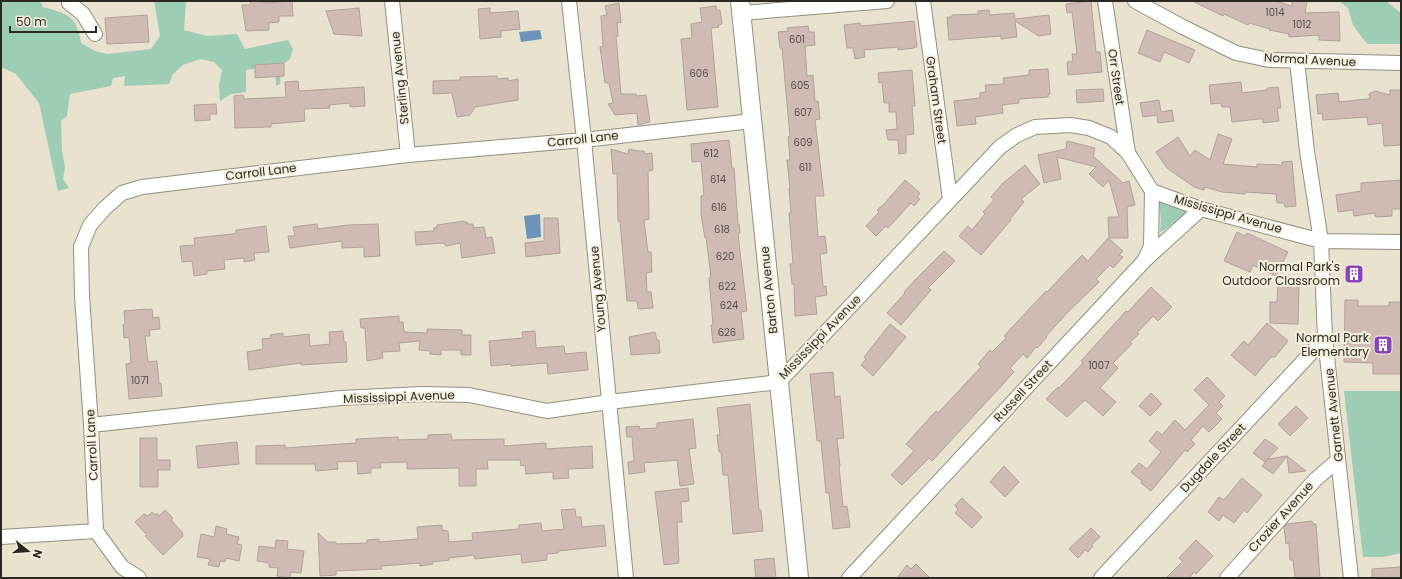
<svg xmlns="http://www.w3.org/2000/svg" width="1402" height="579" viewBox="0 0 1402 579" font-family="Poppins,sans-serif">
<rect width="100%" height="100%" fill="#e8e2cf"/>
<!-- green -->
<path fill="#9ecdb5" d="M1 1H40L43 7C68 14 77 16 81 43L95 51 107 54 151 49 160 36 154 1H186L184 30 207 36 237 34 245 49 288 40 293 49 290 59 281 66 280 84 276 86 275 66 246 70V92L231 94 220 101 219 85 222 70 214 62 200 59 183 65 173 74 169 84 124 86 125 76 113 78 111 86 70 94 67 116 61 121 62 151 65 167 63 179 69 188 58 191 39 103 16 74 1 67Z
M1339 1H1386L1401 13V44H1368L1363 39 1353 25 1348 8Z
M1161 201 1186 210 1187 214C1176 217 1170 229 1160 232L1161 219 1159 203Z
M1344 391H1401V553L1384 557H1363Z"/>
<!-- water -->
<path fill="#6e93b9" d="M540 30 542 39 521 42 519 32Z
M540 214 541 237 527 239 524 216Z"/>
<!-- building -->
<path fill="#cfbab4" stroke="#b4a09a" d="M251 1H259V2H266V3L292 1 293 16H279V22L269 23V30L246 31 242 5H250Z
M1091 1 1096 52H1100L1102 72 1068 75 1067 62 1073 61 1072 54H1077L1072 12 1067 13 1066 4Z
M1192 1H1275L1292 6V1H1307L1305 13 1339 12 1340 41 1319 40V35L1289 37V34L1269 30 1270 29 1249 23 1248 25 1224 14 1223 16Z
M619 3 621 23 617 22 618 36H616L621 94H636L637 96 646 95 650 122 638 125 637 113 615 115 608 104 613 103 609 83H605L600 47 603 46 601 16 607 15 605 6Z
M716 6 717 11 720 10 722 24 718 25 719 27 711 28 718 107 687 110 681 39 692 38 691 24 702 22 700 8Z
M359 8 362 36 334 34 326 11Z
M490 8V13L518 11 520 29 501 31V37L480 39 478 9Z
M989 10 990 15 1014 13 1015 19 1049 15 1051 34 1039 36 1015 21 1017 37 1001 39V36L949 40 947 17H952V15L979 14 978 11Z
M147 15 149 42 107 44 105 18Z
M914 21 917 47H914V48L898 50V47L864 50 865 57 855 59 853 48H847L844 25 860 23 861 26Z
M808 26 809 32H814L815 45 805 46 807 76 813 75 815 101H818L820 119 815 120 824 196H815L818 237 825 236 827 253 820 254 823 287 826 286 827 295 815 297 817 314 795 316 794 284H792L790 264H793L789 213H791L789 188H790L787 160H790L788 137 790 136 782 48H780L778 32 788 31 787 28Z
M1147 30 1195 50 1189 63 1164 52 1160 62 1138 53Z
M284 63V76L255 78V65Z
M1048 69 1050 94H1048V97L1019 99V103L1002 105 1003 113 975 117 976 124 957 126 954 101 980 98V93L986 92 985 85 1004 84 1003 78 1029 75V70Z
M912 70 915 106H912L914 134 906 135V153L899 154 898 140H888L886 130 897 129 896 112H889V103H884L882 82 879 83 878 73Z
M497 76 498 79 508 78V81L518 79V100L475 107 470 115 457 117 452 93 433 94V81L460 80V77Z
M298 81 299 91 364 87 365 106 350 107V103L329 105 330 108 304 109 305 121 271 124V127L235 128 234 96 243 95 244 99 286 97 285 82Z
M1241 82 1242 93 1267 90V88L1278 87 1281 108H1277L1279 121 1263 123V119H1259L1232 122 1230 107H1222L1221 103 1211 104 1209 85Z
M1103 89 1104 101 1077 103 1076 90Z
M1390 90H1401V145L1384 146 1382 123 1368 125 1367 117 1323 120 1322 113 1318 114 1316 95 1338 93 1339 102 1368 99 1370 98 1369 94 1375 91 1390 95Z
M1159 100 1161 112 1172 110 1174 121 1158 123 1157 115 1143 117 1140 103Z
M216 104 217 114H210V120L195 121 194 105Z
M1218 134 1232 139 1223 164 1257 167V164L1282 165V162L1292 161 1296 206 1285 207 1284 203H1277L1276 194 1245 192V194L1222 192 1205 187 1204 190 1194 187 1167 168 1156 152 1178 137 1190 156 1195 150 1210 160Z
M729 140 732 168H734L738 224H739L740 233 738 234 747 311 741 312 744 339 713 343 711 325H713L709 278 711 277 706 237 705 238 701 214V196L704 195 701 161 692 162 691 144Z
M1067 141 1095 148 1093 156 1123 183 1129 181 1135 205 1127 207 1128 238H1109L1108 217H1119L1109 180 1103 187 1089 174 1096 167 1057 157 1061 179 1044 183 1038 155 1066 149Z
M611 149 628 154 629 149 638 151H644L645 154 652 153 653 170 648 171 649 219 644 220 648 252H651L652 272 646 273 647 292H651L653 308 638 309 637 301H627L620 221H618L617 173 613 174Z
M1025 165 1040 184 1021 199 1024 202 1010 219 1011 220 981 255 959 236 968 226 972 230 985 214 983 212 994 200 991 197 1003 183Z
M905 180 920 193 917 197 920 199 914 206 911 203 888 228 886 226 876 236 866 226 879 212 877 210 884 204Z
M1401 180V209H1392V216L1377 217 1375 216V213L1354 216 1353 210 1338 212 1336 195 1361 191V183Z
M544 218H558L560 253 526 257 525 243 544 241Z
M464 221V222H467V224H473L474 228 484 227 486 238 492 237 495 253 462 258 460 243 446 246 443 243 416 245 415 232 434 231V228H436L437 225Z
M317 224 318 229 348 225 378 224 380 256 364 257V247L342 248V241L290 248 288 236H295L293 227Z
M266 226 269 252 254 253 255 260 244 262V258L224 260 225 269 207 271V274L194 276 192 261 182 262 180 246 195 245 194 238 232 234 236 233V230Z
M1237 232 1245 236 1247 233 1288 252 1276 276 1253 265 1250 272 1224 261Z
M1108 238 1123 251 1119 255 1123 257 1113 268 1110 265 1096 279 1099 282 1068 312 1046 336 1047 337 1037 348 1036 347 1027 358 1023 354 1010 368 1014 372 932 461 929 458 902 485 891 475 914 451 906 444 936 411 938 413 981 367 978 364 990 350 992 352 1006 338 1004 336 1046 291 1047 292 1082 255 1088 261Z
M944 251 955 261 928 288 931 290 901 325 887 313 905 293 904 292 917 278Z
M1348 273a6 6 0 1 1 12 0a6 6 0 1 1-12 0Z
M1278 283H1299L1298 324 1270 323V302H1277Z
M1151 287 1172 307 1158 321 1153 316 1137 333 1139 334 1130 342 1132 344 1113 363 1118 368 1100 388 1116 402 1103 416 1085 400 1067 417 1046 399 1058 387 1059 388 1083 363 1081 361 1126 311 1128 312Z
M1345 300H1358V306H1389V302H1401V374H1373V363L1344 362Z
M146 309V310L152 309 153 318 159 317 160 329 149 330 150 336H145L148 362 157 361 159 384 161 383 162 396 129 399 126 364 131 363 129 337 124 338 123 325 125 324 124 311Z
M399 316V322H403L404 332 427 333V329L462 330V335H471V355H461V350H441V355L430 354V351L419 350 420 341 399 343 400 351 382 352 383 358 367 361 365 328H361L360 319Z
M1267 323 1288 341 1275 357H1271L1255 376 1231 355 1244 341 1248 345Z
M890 324 906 337 873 376 861 365 866 359 864 357Z
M343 331 344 342H346L347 362 301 365V363L249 370 247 352 263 349 262 339 271 338 270 335 283 333V337L309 334 310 346 330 344 329 332Z
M535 331 536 348 564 346 565 354 586 352 588 370 548 374 547 363 511 366V364L491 366 489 341 523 338 522 332Z
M655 332 657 340H659L660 353 631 355 629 337Z
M833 372 835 397 840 396 844 438 837 439 840 466H839L843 507 847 506 850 527 833 529 829 493H826L821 441H817L810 374Z
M1207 377 1225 396 1219 402 1223 406 1216 413 1222 419 1209 432 1203 426 1191 440 1195 444 1187 452 1185 450 1151 491 1141 483 1142 481 1131 472 1139 463 1147 469 1161 452 1149 441 1157 431 1162 435 1175 420 1185 430 1209 405 1194 390Z
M1151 393 1162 404 1150 416 1139 406Z
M750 404 759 510H761L763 531 733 534 728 475H723L721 452H719L717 435H720L717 408Z
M1296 406 1308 418 1290 436 1278 424Z
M693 419 696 448 689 449 694 484 680 486 677 460 644 463 645 472 629 474 628 462 634 461 632 437H627L626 427 639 426 640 429 657 428V423Z
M451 434 452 440 504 439V446L546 443V449L592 446 593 468 568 469 569 478 553 479V472L526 474 525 465 521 466 520 460H487L488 469H476V486H459V468L407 469V462L380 463 381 468H371V473L358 474 357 461 337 462 338 469 316 471 315 464H256V446L285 445V448L356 443V439L398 437V440L428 439V435Z
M140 438H157V460H170V470H158V487H140Z
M1265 439 1278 448 1265 462 1253 453Z
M237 442 239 464 198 468 196 446Z
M1287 456 1306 471 1289 473Z
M1287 456 1273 474 1262 466 1268 459Z
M1004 466 1019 482 1005 497 990 482Z
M1242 478 1262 495 1247 513 1244 510 1234 523 1223 515 1219 521 1208 512 1219 497 1224 500Z
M688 488 689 501 681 502 682 522H677L679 563 664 565 655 492Z
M962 498 982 517 972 528 955 513 958 510 955 505Z
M575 509 576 517H581L582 527 604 525 606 546 558 551V553L547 554V560L522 563 521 554 475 559 474 555 449 558V560L432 562 433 564 420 566V563L381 566 382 569 336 571V575L320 576 318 533 328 542H336V544L367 543V540L379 539V542L418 539 417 527 442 525V530L448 531 449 542 473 540 472 533 519 529V525L541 523 542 531 564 529 561 510Z
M165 510 173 518 171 520 183 533 182 534 183 536 163 555 145 536 147 535 135 522 144 514 148 516 152 512 155 515 157 513 159 516Z
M1312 521 1313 524H1316L1320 578H1295L1293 560H1290L1289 543 1286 544 1284 527 1287 524Z
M216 526 227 529 226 534 239 537 237 544 242 545 239 561 226 558 225 562 220 561 219 567 208 565 210 559 197 557 201 534 214 537Z
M1091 528 1100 537 1092 544 1093 546 1088 552 1085 550 1078 558 1069 549Z
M276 540 288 541 287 549 304 551 301 573 291 572 290 578 277 576 278 568 269 567V563L257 561 259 546 275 548Z
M1196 540 1213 556 1196 574 1194 572 1189 578H1166L1183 561 1179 558Z
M774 558 776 578H756L754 560Z
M916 564 930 578H897L907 565 911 569Z
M1401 567V578H1372V569Z"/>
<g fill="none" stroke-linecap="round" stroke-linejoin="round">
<!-- minor casing -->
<g stroke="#948e7d" stroke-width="16">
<path id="minor" d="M69 1V3L83 14 95 34
M392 1 408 155
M569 1 584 140 626 578
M923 1 950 199
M1105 1 1128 153
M1135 1 1183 27 1236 53 1269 60 1401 63
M742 13 887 1
M1297 61 1307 151 1321 241 1325 338 1351 578
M1145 259 1151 246 1152 191
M91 425 341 398 423 394 469 395 547 411 609 402 779 382 1000 147 1017 135 1035 127 1070 125 1089 128 1111 137 1128 153 1152 191 1201 209 1321 241 1401 242
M96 531 91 425 82 296 81 247 90 225 105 208 122 193 142 187 408 155 584 140 752 121
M1 537 96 531 122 567 139 578
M849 578 1145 260 1201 209
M1101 578 1325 338
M1227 578 1315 480 1338 460"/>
</g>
<!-- major casing -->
<g stroke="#948e7d" stroke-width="20">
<path id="major" d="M740 1 799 578"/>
</g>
<!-- minor -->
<use href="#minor" stroke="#fff" stroke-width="14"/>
<!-- major -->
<use href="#major" stroke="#fff" stroke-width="18"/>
</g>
<!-- icons -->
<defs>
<g id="building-square" transform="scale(1)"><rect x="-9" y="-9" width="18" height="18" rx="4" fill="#8845ba" stroke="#f5efdd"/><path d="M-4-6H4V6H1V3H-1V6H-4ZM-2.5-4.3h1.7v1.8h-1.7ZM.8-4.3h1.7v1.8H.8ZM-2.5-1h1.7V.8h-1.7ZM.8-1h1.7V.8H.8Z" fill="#fff"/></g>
</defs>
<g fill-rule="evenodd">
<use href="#building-square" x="1354" y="274"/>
<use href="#building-square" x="1383" y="345"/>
</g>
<g text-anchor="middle" stroke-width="4" stroke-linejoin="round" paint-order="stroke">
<!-- number labels -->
<g font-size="10" fill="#554d47">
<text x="1275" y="16">1014</text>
<text x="1302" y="28">1012</text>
<text x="797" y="43">601</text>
<text x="699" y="77">606</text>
<text x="800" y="89">605</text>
<text x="803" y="116">607</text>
<text x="803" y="146">609</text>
<text x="711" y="157">612</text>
<text x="805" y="171">611</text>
<text x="718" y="183">614</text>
<text x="719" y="211">616</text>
<text x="722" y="233">618</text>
<text x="725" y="260">620</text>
<text x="727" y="290">622</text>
<text x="729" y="309">624</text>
<text x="727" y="336">626</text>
<text x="1099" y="369">1007</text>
<text x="140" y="384">1071</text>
</g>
<!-- street labels -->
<g font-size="12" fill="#2c2923" stroke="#f5efdd">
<text transform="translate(1310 60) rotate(3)" y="4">Normal Avenue</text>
<text transform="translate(1116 77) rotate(82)" y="4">Orr Street</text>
<text transform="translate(400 78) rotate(-96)" y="4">Sterling Avenue</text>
<text transform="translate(936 100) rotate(82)" y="4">Graham Street</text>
<text transform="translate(583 139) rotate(-6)" y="4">Carroll Lane</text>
<text transform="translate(261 172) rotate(-7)" y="4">Carroll Lane</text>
<text transform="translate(1228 214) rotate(16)" y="4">Mississippi Avenue</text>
<text transform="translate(598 289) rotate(-95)" y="4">Young Avenue</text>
<text transform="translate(769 290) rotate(-96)" y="4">Barton Avenue</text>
<text transform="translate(820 337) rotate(-46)" y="4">Mississippi Avenue</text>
<text transform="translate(1023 391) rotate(-47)" y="4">Russell Street</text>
<text transform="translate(399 397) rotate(-2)" y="4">Mississippi Avenue</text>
<text transform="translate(1334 415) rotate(-96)" y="4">Garnett Avenue</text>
<text transform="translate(92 445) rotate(-93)" y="4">Carroll Lane</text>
<text transform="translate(1213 458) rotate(-47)" y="4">Dugdale Street</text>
<text transform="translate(1281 517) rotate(-48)" y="4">Crozier Avenue</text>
</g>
<!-- poi labels -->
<g font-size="12" fill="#2c2923" stroke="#f5efdd" text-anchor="end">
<text x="1340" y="271">Normal Park's<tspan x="1340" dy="14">Outdoor Classroom</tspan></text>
<text x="1369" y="342">Normal Park<tspan x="1369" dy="14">Elementary</tspan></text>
</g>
</g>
<!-- border -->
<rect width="1402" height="579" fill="none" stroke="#2c2923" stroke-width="4"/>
<!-- north arrow -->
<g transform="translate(28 551) rotate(107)" stroke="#f5efdd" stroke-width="3" paint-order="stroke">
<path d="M0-3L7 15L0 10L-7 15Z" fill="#2c2923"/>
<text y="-6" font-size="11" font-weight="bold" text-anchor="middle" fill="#2c2923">N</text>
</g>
<!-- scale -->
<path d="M10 26v6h86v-6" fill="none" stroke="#2c2923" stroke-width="2"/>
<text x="16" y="26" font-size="12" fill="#2c2923" stroke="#f5efdd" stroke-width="3" paint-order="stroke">50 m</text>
</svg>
